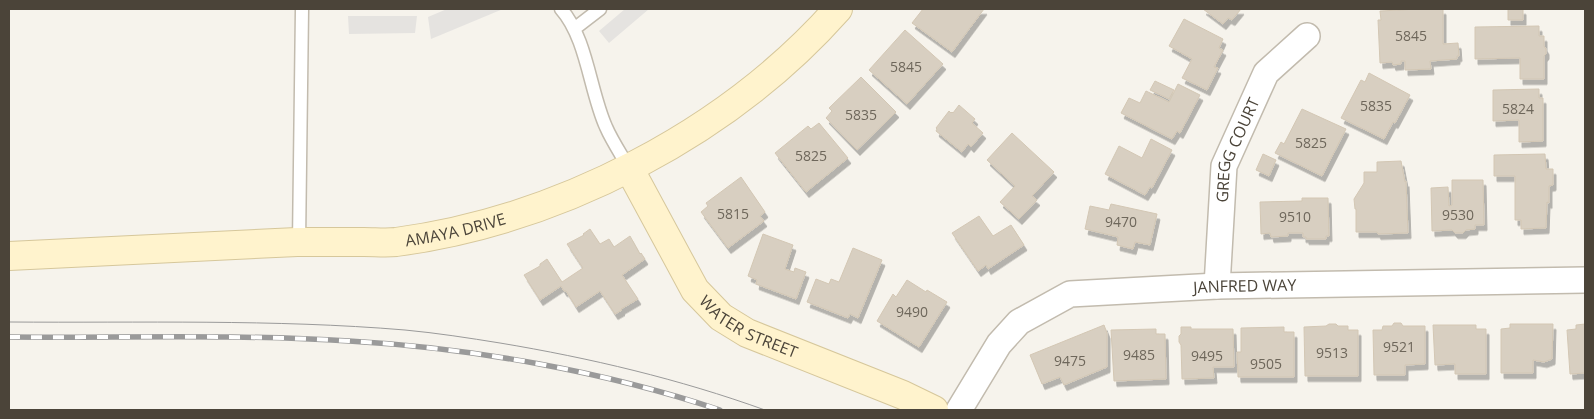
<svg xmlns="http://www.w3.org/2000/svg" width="1594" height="419" viewBox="0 0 1594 419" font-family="'Open Sans',sans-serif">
<defs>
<filter id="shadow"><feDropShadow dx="3" dy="5.5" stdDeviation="0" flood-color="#0004"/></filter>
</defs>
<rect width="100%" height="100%" fill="#f6f3ec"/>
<!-- parking -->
<path fill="#e5e3e0" d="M447 9H503L431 39 428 17Z
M625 9H649L609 43 599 31Z
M348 16H417L415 33 349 34Z"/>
<!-- building -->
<path fill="#d8cfc1" stroke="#d3c7b4" filter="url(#shadow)" d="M923 9H984L952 52 912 23Z
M1203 9H1241L1232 20 1228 18 1223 24Z
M1418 9H1443V44L1458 43 1459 56H1457V59L1430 61 1431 69 1405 70V61H1401V64L1393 65 1392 62 1380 63 1378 20H1381L1380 11Z
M1508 9H1523V20H1508Z
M1184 19 1223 39 1219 48 1223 50 1214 67 1218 68 1207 90 1182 78 1192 59 1169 46Z
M1539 26V36H1544V46L1546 49V54L1544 56V79H1520V58L1475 59V27Z
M905 30 943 64 907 104 869 70Z
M1369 73 1410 95 1395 123 1393 122 1384 139 1341 118 1361 80 1365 82Z
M861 77 896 112 857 150 826 118 832 111 829 108Z
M1155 81 1174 90 1169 99 1150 90Z
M1178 84 1200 95 1180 133 1177 131 1172 139 1121 113 1129 98 1140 103 1146 91 1169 102Z
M1539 89V98H1543V141L1519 142V120L1493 121V90Z
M959 105 975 119 972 123 983 133 971 147 968 144 962 152 936 131 937 129 936 128 949 111 951 113 952 112 953 113Z
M1302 109 1346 129 1322 176 1275 153 1281 142 1284 144Z
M819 123 848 158 806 192 775 153 808 126 811 129Z
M1012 133 1054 172 1032 196 1037 200 1019 219 1000 202 1015 186 987 160Z
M1151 139 1172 150 1152 188 1150 187 1145 195 1105 174 1119 146 1142 158Z
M1263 154 1276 160 1269 176 1256 170Z
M1545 154 1546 169H1553V185L1549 186V203L1547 202 1546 228 1521 229V220H1515V176H1494V155Z
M1401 161 1405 182 1406 181 1408 233 1378 234 1377 232H1356V209H1355L1354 199 1364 183V172H1377V162Z
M741 177 765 212 760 216 764 221 728 248 701 212 708 206 706 203Z
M1452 180H1483L1484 225H1475V229L1466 230 1463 233H1455L1452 230 1432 231 1431 188 1448 187 1449 206 1452 205Z
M1302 198H1328L1329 236H1326V239H1306V237H1303V233H1288V236L1271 237 1270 233 1261 234 1260 202 1302 201Z
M1111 204 1157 214 1150 245 1135 242 1133 249 1117 245 1118 237 1085 229 1090 206 1109 210Z
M979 216 993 236 1011 225 1024 245 988 269 986 265 978 271 952 233Z
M590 229 600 244 609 239 614 247 630 236 640 254 641 253 645 259 622 275 638 299 621 309 622 310 615 314 600 291 576 307 566 291H564L561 286 540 300 524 275 540 266V264L547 259 562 282 583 268 567 244 584 235 583 234Z
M763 234 793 245 785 269 794 272 795 268 806 272 796 299 756 284 757 280 748 276Z
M853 248 882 260 858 318 850 314 848 318 807 302 816 279 829 284 831 279 839 282Z
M907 280 926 292 927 290 947 302 919 347 877 321 893 294 896 297Z
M1394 323H1401L1403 326H1425V364L1405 365V375H1374L1373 330H1382L1383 326H1392Z
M1329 324H1336L1338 326H1348V330H1358V376H1305L1304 327 1326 326Z
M1510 324H1553L1552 359 1544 362 1533 360V373H1501V329L1510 328Z
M1585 324V373L1570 374 1567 330 1576 329V325Z
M1104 325 1107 333V367L1064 385 1060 377 1042 384 1030 355Z
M1433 325H1476V329H1486V374H1455V364L1435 365Z
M1181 327H1191V329H1233L1234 367H1213L1214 378 1182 379 1181 345 1179 342V336L1181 334Z
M1284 327V332H1294V377H1238L1237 352H1241V328Z
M1156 329V334H1165L1166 379 1114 381 1111 330Z"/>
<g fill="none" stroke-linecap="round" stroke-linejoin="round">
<!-- lane casing -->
<g stroke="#c2bbae" stroke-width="15">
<path id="lane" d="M561 9C587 38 590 92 606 127 612 141 621 154 629 168
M574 29 600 9
M299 242 302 9"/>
</g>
<!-- street casing -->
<g stroke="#c2bbae" stroke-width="28">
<g id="street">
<path id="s1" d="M1217 286 1224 166 1266 73 1307 36"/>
<path id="s2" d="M959 410 999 344 1019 322 1070 294 1217 286 1585 280"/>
</g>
</g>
<!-- secondary casing -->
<g stroke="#d6c79b" stroke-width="30">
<g id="secondary">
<path id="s3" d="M629 168 695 290 721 317 747 333 903 395 934 410"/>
<path id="s4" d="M9 256C105 252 201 246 297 242 319 242 342 242 364 242 375 242 386 243 396 242 560 220 728 133 838 9"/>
</g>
</g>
<!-- lane -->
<use href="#lane" stroke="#fff" stroke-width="12"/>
<!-- street -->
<use href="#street" stroke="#fff" stroke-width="25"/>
<!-- secondary -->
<use href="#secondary" stroke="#fff3cd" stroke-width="28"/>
<!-- tram -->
<path stroke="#9a9a9a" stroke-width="1" d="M9 322C141 323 273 319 405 330 437 333 469 338 500 343 590 358 679 379 765 410"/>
<!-- rail casing -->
<g stroke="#9a9a9a" stroke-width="5.5">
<path id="rail" d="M9 337C122 338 236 334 349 341 472 348 603 371 720 410"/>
</g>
<!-- rail -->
<use href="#rail" stroke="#fff" stroke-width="4" stroke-dasharray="11" stroke-linecap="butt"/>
</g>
<g text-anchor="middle" stroke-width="5" stroke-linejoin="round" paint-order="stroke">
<!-- number labels -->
<g font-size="14" fill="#6e675b">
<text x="1411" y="41">5845</text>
<text x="906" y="72">5845</text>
<text x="1376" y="111">5835</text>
<text x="1518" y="114">5824</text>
<text x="861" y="120">5835</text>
<text x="1311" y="148">5825</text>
<text x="811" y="161">5825</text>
<text x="733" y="219">5815</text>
<text x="1458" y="220">9530</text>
<text x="1295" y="222">9510</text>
<text x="1121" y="227">9470</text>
<text x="912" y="317">9490</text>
<text x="1399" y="352">9521</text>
<text x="1332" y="358">9513</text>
<text x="1139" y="360">9485</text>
<text x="1207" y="361">9495</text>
<text x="1070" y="366">9475</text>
<text x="1266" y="369">9505</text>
</g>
<!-- street labels -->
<g font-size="16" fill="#4b4439" stroke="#fff">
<text dy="6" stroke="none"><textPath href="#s1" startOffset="139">GREGG COURT</textPath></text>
<text dy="6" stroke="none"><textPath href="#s4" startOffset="448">AMAYA DRIVE</textPath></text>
<text dy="6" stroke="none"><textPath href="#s2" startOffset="340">JANFRED WAY</textPath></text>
<text dy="6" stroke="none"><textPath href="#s3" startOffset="205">WATER STREET</textPath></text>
</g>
</g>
<!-- border -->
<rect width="1594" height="419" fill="none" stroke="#4b4439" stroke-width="20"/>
</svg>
